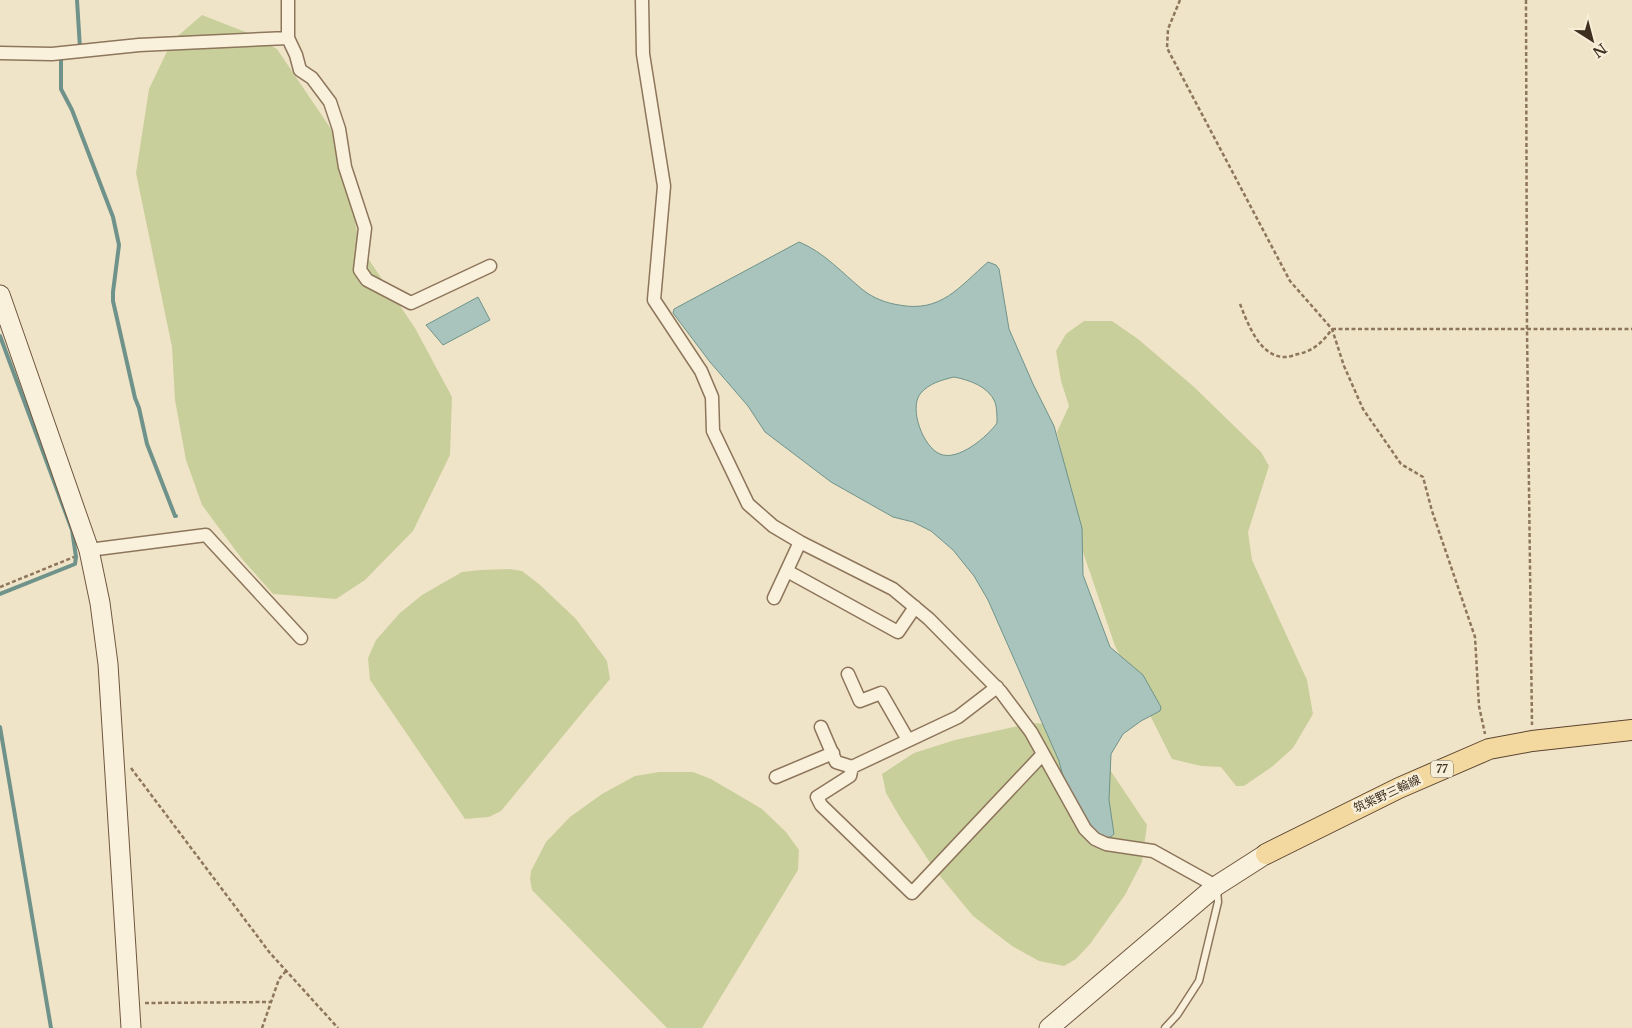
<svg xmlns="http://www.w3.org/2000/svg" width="1632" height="1028" viewBox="0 0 1632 1028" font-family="'Libre Baskerville','Noto Sans JP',serif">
<rect width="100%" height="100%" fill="#f0e4c8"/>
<!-- green -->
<path fill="#c9cf9b" d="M202 15 248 33 277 49 331 129 346 162 359 245 415 328 452 397 450 455 413 531 365 580 336 599 273 594 242 559 202 505 186 460 175 400 172 347 136 173 149 89 172 41Z
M1084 321H1112L1138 339 1193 386 1261 452 1269 466 1248 532 1252 560 1307 680 1313 714 1293 748 1273 766 1244 786H1236L1221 767 1201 766 1172 759 1115 646 1083 552 1057 432 1069 406 1061 381 1056 351 1066 334Z
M510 569 522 571 539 584 576 619 607 661 610 679 501 811 489 817 465 819 370 680 368 658 376 640 400 613 422 595 462 572 480 570Z
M1031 723 1071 725 1102 758 1147 825 1142 862 1125 895 1090 944 1076 959 1064 966 1039 961 1012 946 973 916 935 870 901 819 886 793 882 774 914 753 955 740Z
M659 772H693L711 779 762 809 786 832 799 850 798 870 702 1028H667L532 890 530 879 531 871 546 842 570 817 602 794 635 776Z"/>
<!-- water -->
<path fill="#a9c4bc" stroke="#6f938a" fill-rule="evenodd" d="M799 242C824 252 842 273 863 290 873 298 886 303 899 305 941 313 959 287 988 262L996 265 999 269 1009 329 1033 384 1054 426 1082 528 1083 575 1110 647 1143 675 1161 707 1160 711 1141 721 1123 734 1111 754 1109 800 1114 834C1098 852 1070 795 1066 784 1063 777 1061 769 1059 761L988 600 974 576 953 550 931 531 913 522 893 517 831 482 765 432 748 406 710 362 673 313 674 309ZM954 377C969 380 988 386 995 402 997 408 997 416 997 423 988 436 958 462 940 454 923 447 909 409 920 394 929 383 942 380 954 377Z
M478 297 490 320 443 345 426 325Z"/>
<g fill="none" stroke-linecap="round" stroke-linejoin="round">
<!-- stream -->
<path stroke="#6f938a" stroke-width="4" d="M77 0 80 48 78 49
M61 56V89L72 110 113 217 119 245 113 292V301L135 398 139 408 147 444 175 516H176
M0 336 72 530 76 557 75 564 0 594
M0 727 51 1028"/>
<!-- lane casing -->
<g stroke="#8d765c" stroke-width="9">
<path id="lane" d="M1165 1028 1177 1015 1199 981 1218 902 1217 890"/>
</g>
<!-- street casing -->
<g stroke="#8d765c" stroke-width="15">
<path id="street" d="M288 0V38L296 55 300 70 312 78 330 102 339 129 345 167 365 228 360 270 367 280 411 303 490 266
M642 0 643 54 664 186 654 300 701 371 712 397 713 431 748 504 773 526 800 542 893 589 929 619 1001 692 1031 732 1085 829 1095 839 1106 844 1153 851 1216 886
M0 53 52 54 139 45 288 38
M89 550 206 535 301 638
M787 571 898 632 915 607
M774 598 800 542
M848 674 860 701 881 693 908 740
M821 727 836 762 852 767 958 717 997 687
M852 767 850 776 817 797 821 805 912 893 1043 754
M776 777 833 753"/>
</g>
<!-- secondary casing -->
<g stroke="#6f573f" stroke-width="21">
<path id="secondary" d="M0 295 89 550 100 603 108 664 131 1028
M1049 1028 1216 886 1266 854"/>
</g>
<!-- primary casing -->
<g stroke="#5b4430" stroke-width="22">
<path id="primary" d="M1266 854 1399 788 1489 749 1532 741 1632 730"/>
</g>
<!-- path -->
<path stroke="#8d765c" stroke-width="2.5" stroke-dasharray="4 2.5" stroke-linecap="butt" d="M1180 0 1168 29 1167 48 1290 281 1332 329 1344 366 1363 409 1401 464 1423 477 1432 511 1475 637 1479 706 1485 734
M1526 0 1527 330 1532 725
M1240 304C1248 324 1260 358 1286 357 1290 357 1294 355 1298 354 1313 351 1323 342 1332 329
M1332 329H1632
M0 587 74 557
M131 768 270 953 338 1028
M145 1003 271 1002
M262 1028 279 979 286 971"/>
<!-- lane -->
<use href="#lane" stroke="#faf1dc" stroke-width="6"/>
<!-- street -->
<use href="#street" stroke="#faf1dc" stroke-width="12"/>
<!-- secondary -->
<use href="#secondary" stroke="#faf1dc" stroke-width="19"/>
<!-- primary -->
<use href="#primary" stroke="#f3d9a0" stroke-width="20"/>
</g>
<g text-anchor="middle" stroke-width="5" stroke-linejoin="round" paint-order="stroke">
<!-- shield labels -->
<rect fill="#f7eed8" stroke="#756857" stroke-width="1" x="1431" y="760.5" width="22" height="17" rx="4"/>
<g font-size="11" font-weight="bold" fill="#3d2e20">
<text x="1442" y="773">77</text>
</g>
<!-- street labels -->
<g font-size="12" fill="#3d2e20" stroke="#f7eed8">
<text transform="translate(1387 794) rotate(-25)" y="4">筑紫野三輪線</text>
</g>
</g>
<!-- north arrow -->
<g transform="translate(1592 40) rotate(144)" stroke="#f7eed8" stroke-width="4" paint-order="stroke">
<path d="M0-4L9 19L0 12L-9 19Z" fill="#3d2e20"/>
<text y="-8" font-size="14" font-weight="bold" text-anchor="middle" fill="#3d2e20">N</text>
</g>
</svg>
